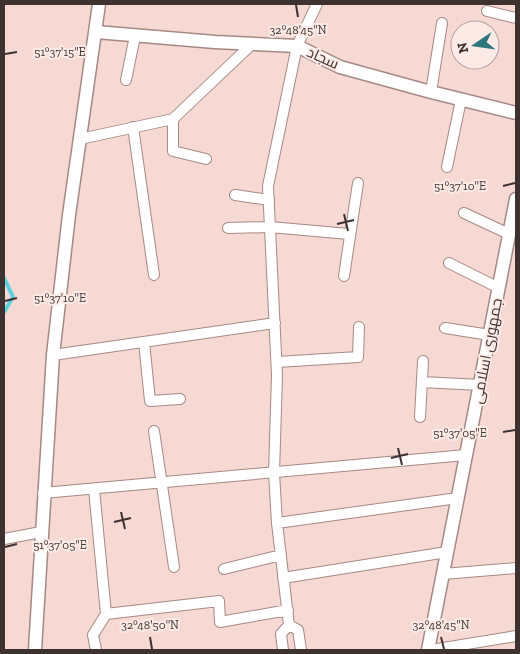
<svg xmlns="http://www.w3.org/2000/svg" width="520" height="654" viewBox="0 0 520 654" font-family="'Zilla Slab',Cairo,serif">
<rect width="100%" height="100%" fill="#f7d9d4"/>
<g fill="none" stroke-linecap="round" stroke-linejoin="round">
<!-- stream -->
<path stroke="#5cd1df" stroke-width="4" d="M4 278 13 297 4 312"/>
<!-- minor casing -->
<g stroke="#a58984" stroke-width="12">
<path id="minor" d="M487 11 516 18
M126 80 135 36
M431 92 442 23
M173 119V151L206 159
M133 127 154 275
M80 139 173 119 252 44
M447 167 461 100
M235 195 269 200
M464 213 509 234
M228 228 270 227 349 234
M449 263 499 288
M344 276 358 183
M445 328 490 335
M144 342 150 401 180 399
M53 355 275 323
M277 362 358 357 359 327
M422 382 480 385
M420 417 423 361
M154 431 174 567
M94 489 106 614 93 635 96 650
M43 493 466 455
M277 523 458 498
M4 539 41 532
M224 569 281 555
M443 574 516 568
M283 578 447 552
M106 614 219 601 220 622 288 610
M289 625 277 523 274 473 277 375 268 186 297 46 317 4
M283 650 281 634 289 625 298 630 301 650
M431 650 516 636"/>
</g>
<!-- tertiary casing -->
<g stroke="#a58984" stroke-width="15">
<path id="tertiary" d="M96 32 215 42 297 46 340 67 431 92 516 113
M35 650 53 355 69 215 99 4
M428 650 516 199"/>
</g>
<!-- minor -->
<use href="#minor" stroke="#fff" stroke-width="10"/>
<!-- tertiary -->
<use href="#tertiary" stroke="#fff" stroke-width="12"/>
</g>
<!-- ticks -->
<path fill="none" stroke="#3d3230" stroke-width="2" d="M296 5 298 17M5 54 17 52M503 186 515 183M344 214 348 231M337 224 354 220M5 301 17 298M503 432 515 430M398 448 402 465M391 458 408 454M121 512 125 529M114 522 131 518M5 547 17 544M150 637 152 649M441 637 444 649"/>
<g text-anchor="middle" stroke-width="4" stroke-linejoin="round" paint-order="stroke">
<!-- street labels -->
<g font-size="15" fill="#3d3230" stroke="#fceae6">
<text transform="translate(323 58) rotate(24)" y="5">سجاد</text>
<text transform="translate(487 351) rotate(-79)" y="5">جمهوری اسلامی</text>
</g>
</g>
<g font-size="12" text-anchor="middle" fill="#3d3230" stroke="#fceae6" stroke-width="4" stroke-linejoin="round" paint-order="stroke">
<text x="298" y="34">32°48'45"N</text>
<text x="60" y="56">51°37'15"E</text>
<text x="460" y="190">51°37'10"E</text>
<text x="60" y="302">51°37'10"E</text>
<text x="460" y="437">51°37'05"E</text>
<text x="60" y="549">51°37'05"E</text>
<text x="150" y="629">32°48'50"N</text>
<text x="441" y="629">32°48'45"N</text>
</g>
<!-- border -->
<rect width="520" height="654" fill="none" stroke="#3d3230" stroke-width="10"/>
<!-- north arrow -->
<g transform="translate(475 45) rotate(257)"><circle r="24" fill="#fceae6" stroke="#b0a09d"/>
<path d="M0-4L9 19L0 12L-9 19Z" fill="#2e767e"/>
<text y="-8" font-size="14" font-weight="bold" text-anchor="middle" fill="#3d3230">N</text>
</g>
</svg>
